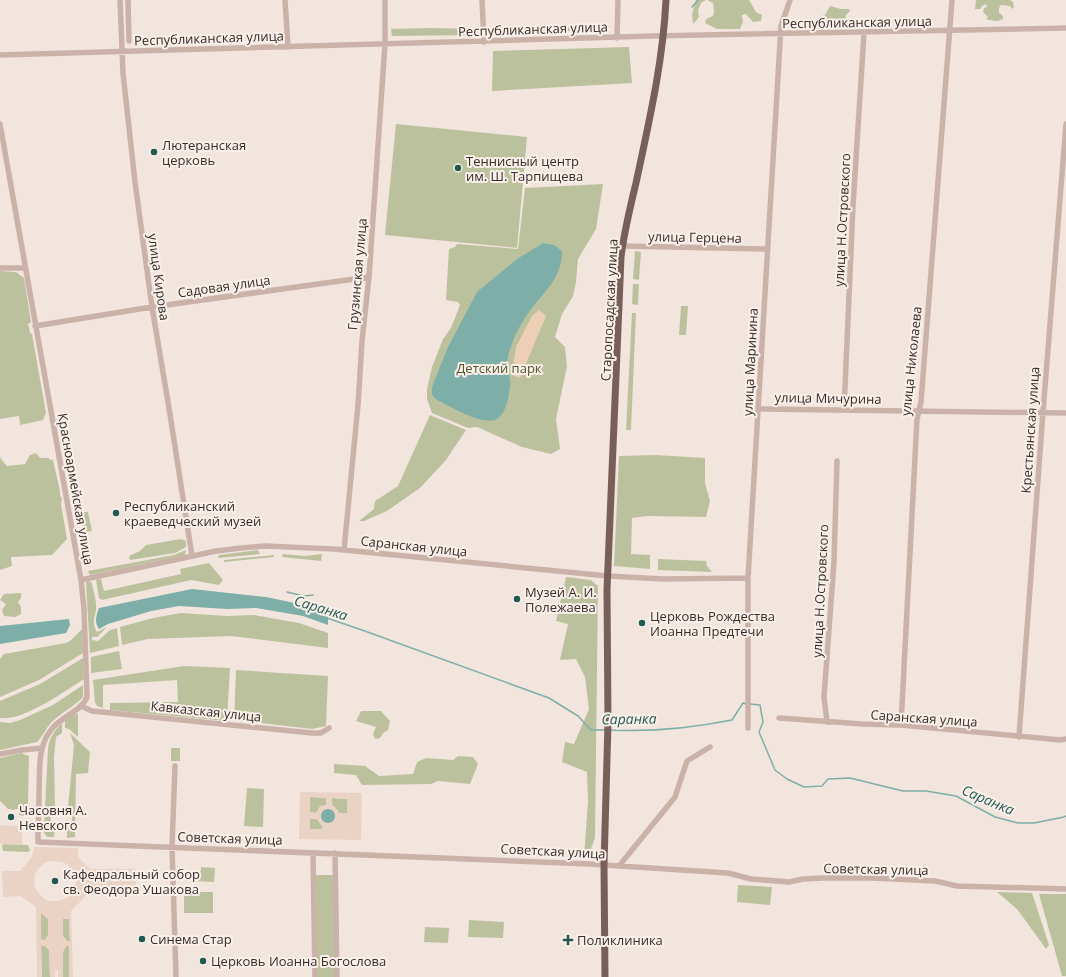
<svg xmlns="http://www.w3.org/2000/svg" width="1066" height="977" viewBox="0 0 1066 977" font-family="'Open Sans',sans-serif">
<rect width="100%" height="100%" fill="#f2e5de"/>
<!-- green -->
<path fill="#bcc19d" d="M696 0H706L701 3 698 10 699 17 693 24 692 14Z
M707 0H749L756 12 762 15 761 21 753 22 746 14 742 15 743 22 740 29H717L705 23 706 19 713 16 714 11 713 3Z
M976 0H1010L1013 2 1014 7 1012 9 1010 6 1001 5 999 8V13L1003 16V19C998 22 992 21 986 19L988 17 983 12 984 8 987 7 986 4 982 6 980 9H975Z
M830 6 841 9H849L850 11 846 15 845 22 830 23 820 21 819 17 825 15Z
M610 26 607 30 558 31V27Z
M431 28 476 29V35L392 36 391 29Z
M551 28 552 31 486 35V30Z
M629 47 632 83 492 91 493 51Z
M396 124 527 137 517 248 385 235Z
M603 184 596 229 578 259 576 282 573 296 562 314 555 337 565 347 567 366 556 419 560 449 551 454 522 447 477 427 468 428 432 413 427 399V389L432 367 443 339 451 328 460 305 458 302 446 300 449 249 455 247 457 244 518 249 525 188Z
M635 251 641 252 639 280 633 279Z
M0 271 16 272 24 278 31 322 28 324 30 333 32 334 46 413 43 420 20 425 19 416 0 419Z
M633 284H639L638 305 632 304Z
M681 306H688L686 335H679Z
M632 313H636L631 430H626Z
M430 415 466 430 446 460 420 488 387 511 364 521H359L374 509 375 501 398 486Z
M36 453 40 458H48L51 460H53L60 491V496L62 498 61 504 67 539 52 555 11 557 12 566 0 570V456L1 459 7 466 25 464 30 455Z
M656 455 705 458V483L710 501 706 517 647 516 632 518 631 554 650 555V569L614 566 619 456Z
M78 484 83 512H88L92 531 84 532 75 485Z
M181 539 186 541V547L175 553 130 560 129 556 140 551 146 545Z
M186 550 185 555 90 575 88 571 174 555Z
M258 550 260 554 218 558 219 555Z
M283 554 305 556 322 554 321 561 282 557Z
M274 555V557L224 562V560Z
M658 559 706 561 707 566 712 572 658 570Z
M209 563 223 580 219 585 191 580 102 600 99 598 96 580 97 579H101L104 591 181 574 180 569Z
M566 577 591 580 598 586 595 838 588 857H584L588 802 587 772 562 762 565 742 574 744 589 709 585 677 576 659 560 660 568 624 556 621Z
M89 581 92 583C93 590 96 598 96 605 97 617 90 620 97 632L107 627 97 637H92V640L98 641 110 630 117 628 119 646 90 653 86 582Z
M21 593V598L18 602 21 607V614L15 617 4 616 2 610 6 604 0 600 4 594Z
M181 613 227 616 254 615 299 623 328 633V648L231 636 148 639 122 645 120 627 153 618Z
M82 629 83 653 39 680 0 697V659L4 654 66 643 70 641Z
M119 651 122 669 91 673V657Z
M83 658 84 679C65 691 22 722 0 718V701L40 684Z
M184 666 230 668 227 721 110 710V703L178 702 177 680 103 685V708L97 706 95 702 93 680Z
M236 670 328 676 326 726 312 729 252 722 234 721Z
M83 685V697C75 706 64 711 55 719 47 725 44 735 37 742L0 750V722L10 723 20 720 53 705Z
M361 711H381L390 721 388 730 383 733 380 738 375 739 373 734 376 727 356 721Z
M75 713 78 714V737L69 729 65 728V720Z
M62 723V733L56 737 54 757 55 810C49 818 49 818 55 827L54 837H47L44 833V827L48 748C50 737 54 731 62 723Z
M70 733 90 752 88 773 76 774 75 834V837L67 838V826L72 821V816L68 808 74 745Z
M171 748H180V761H171Z
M21 753 29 756 28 804 25 805V816L19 815V809H15V810L8 809 0 801V758Z
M458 756 473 757 478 764 470 784 438 781 431 784 362 785 356 775 334 773V764L365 766 379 776 413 774 417 762 426 758 453 760Z
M247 788 264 789 263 827 244 826Z
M310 797 326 798V805L317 813 310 812Z
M332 798 347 799V813L339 814 338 811 332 805Z
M310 819H317L322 826 323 829H310Z
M4 844 28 845 30 850 28 852 3 851 2 846Z
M201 867 215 868 214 882 195 881V871H201Z
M316 875H333L335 977H317Z
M738 885 772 887 770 905 737 902Z
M184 892H213V913H184Z
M997 892 1032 893 1049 945 1046 949 1017 909Z
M1039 894H1066V976H1062Z
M40 912 48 919V935L45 940H41Z
M63 919H69L70 941H67L63 936Z
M469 920 504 922 503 938 468 937Z
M425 927 449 928 448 943 424 942Z
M41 946H45L49 950 50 977H42Z
M66 946H69V977H63V951Z"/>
<!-- sand -->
<path fill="#edcfb5" d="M539 310 546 316 520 378 512 375 516 347 532 316Z"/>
<!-- plaza -->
<path fill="#ead3c5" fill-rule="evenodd" d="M300 792 362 793 361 840 299 839ZM310 797 326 798V805L320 806 316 813 310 812ZM332 798 347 799V813H339L335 807 332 805ZM310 819H317L322 826V829H310Z
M0 825 22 826V845L0 844Z
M34 847 78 848V857L90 869H136V891H91L71 911 73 977H69V946H66L63 952V977H58V970H55V977H50L49 950 45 946H41L42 977H37L36 907 21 896 3 897 2 871H20L32 857ZM52 861 62 862 67 864 74 872 75 877 76 883 72 893 69 897 59 901H48L43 898 36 890 34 885 35 874 38 869 46 862ZM41 913 48 919V935L45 940 41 939ZM63 919H69L70 941H67L63 936Z"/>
<!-- water -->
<path fill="#7dafa8" d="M543 243 554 245 562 251C562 278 544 292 529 312 523 320 518 329 514 338 511 346 507 357 507 365 508 372 511 379 510 386 509 396 506 414 497 419 483 427 450 406 437 400L432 395V387L448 347 477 292 517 259Z
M192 589 266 597 304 605 328 617V625L303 616 256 608 228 609 179 606 151 611 108 624 99 629C94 621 96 617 99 608Z
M69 619 70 625 66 633 0 644V626Z
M321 816a7 7 0 1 1 14 0a7 7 0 1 1-14 0Z"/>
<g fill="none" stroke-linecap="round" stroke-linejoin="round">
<!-- stream -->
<path stroke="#7dafa8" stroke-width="1.5" d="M692 7 698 0
M287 592 304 596 313 595
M327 618 362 630 549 698 578 716 591 730H606
M750 704 760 705 763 722 759 732 775 770 787 779 804 787 822 786 828 779 850 778 903 791H926L956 796 995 817 1018 823H1034L1064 817 1066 816
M610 730C650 732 692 728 732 720L743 703 746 704"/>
<!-- minor -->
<path stroke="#cab2a9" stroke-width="5.5" d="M120 0 123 73 135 182 152 307 169 408 192 556
M128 0 129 41
M285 0 288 47
M482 0 484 42
M617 38 618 0
M0 55 652 36 1066 28
M0 124 81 580 84 609 87 697C82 711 60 717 51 730 37 747 40 772 39 793 39 809 38 826 38 842L589 864 728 873 751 879 789 882 803 879 823 878H872L935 881 957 886 1066 889
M623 246 768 249
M0 268H25
M35 326 152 307 369 277
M758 409 1066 413
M844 410 853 206 864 33
M344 550 358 405 362 341 369 277 385 44V0
M81 580 216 551 241 548 265 546 334 549 608 576 663 579 748 578
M81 706 92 711 312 733H321L329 728
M779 718 862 724 901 725 1060 740 1066 739
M827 722 824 697 834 562 837 461
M901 725 917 419 921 402 952 0
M748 728V578L781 26 790 0
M1019 737 1043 412 1066 124
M0 754 22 750 42 748
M175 766 172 847 176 977
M313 853 315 977
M335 853 337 977
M619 866 675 797 687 761 710 747"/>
<!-- major -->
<path stroke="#795f5a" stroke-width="7" d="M605 977 604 865 608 723 607 590 621 257C624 232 630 208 636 183 649 122 663 62 666 0"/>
</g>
<!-- markers -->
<g fill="#1f5952" stroke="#faf0ea" stroke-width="1.5">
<circle cx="154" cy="152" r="4"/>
<circle cx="458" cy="168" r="4"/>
<circle cx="116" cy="513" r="4"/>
<circle cx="517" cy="599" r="4"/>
<circle cx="642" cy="623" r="4"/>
<circle cx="11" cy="817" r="4"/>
<circle cx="55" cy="881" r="4"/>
<circle cx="142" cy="939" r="4"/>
<path d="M566 934h4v4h4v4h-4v4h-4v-4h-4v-4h4z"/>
<circle cx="203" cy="961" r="4"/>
</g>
<g text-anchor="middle" stroke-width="4" stroke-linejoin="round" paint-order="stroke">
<!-- street labels -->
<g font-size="13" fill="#382b29" stroke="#faf0ea">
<text transform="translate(857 22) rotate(-1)" y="5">Республиканская улица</text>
<text transform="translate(533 29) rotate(-2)" y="5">Республиканская улица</text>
<text transform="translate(209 38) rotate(-2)" y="5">Республиканская улица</text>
<text transform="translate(842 220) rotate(-87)" y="5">улица Н.Островского</text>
<text transform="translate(695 237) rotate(1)" y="5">улица Герцена</text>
<text transform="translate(357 274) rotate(-85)" y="5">Грузинская улица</text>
<text transform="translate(159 277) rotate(82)" y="5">улица Кирова</text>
<text transform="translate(224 286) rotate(-8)" y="5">Садовая улица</text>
<text transform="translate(609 310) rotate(-87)" y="5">Старопосадская улица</text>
<text transform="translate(911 361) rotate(-84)" y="5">улица Николаева</text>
<text transform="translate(750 362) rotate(-87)" y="5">улица Маринина</text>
<text transform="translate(828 398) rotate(1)" y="5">улица Мичурина</text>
<text transform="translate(1030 430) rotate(-86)" y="5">Крестьянская улица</text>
<text transform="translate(76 489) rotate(80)" y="5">Красноармейская улица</text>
<text transform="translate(414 546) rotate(6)" y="5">Саранская улица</text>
<text transform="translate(820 591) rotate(-87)" y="5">улица Н.Островского</text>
<text transform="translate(206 711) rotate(6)" y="5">Кавказская улица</text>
<text transform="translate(924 718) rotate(4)" y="5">Саранская улица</text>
<text transform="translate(230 838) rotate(2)" y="5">Советская улица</text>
<text transform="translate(553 851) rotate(3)" y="5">Советская улица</text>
<text transform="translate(876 869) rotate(1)" y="5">Советская улица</text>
</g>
<!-- poi labels -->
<g font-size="13" fill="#382b29" stroke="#faf0ea" text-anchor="start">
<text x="162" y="150">Лютеранская<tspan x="162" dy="15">церковь</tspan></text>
<text x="466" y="166">Теннисный центр<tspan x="466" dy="15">им. Ш. Тарпищева</tspan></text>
<text x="124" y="511">Республиканский<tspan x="124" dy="15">краеведческий музей</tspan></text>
<text x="525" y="597">Музей А. И.<tspan x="525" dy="15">Полежаева</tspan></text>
<text x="650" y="621">Церковь Рождества<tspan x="650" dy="15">Иоанна Предтечи</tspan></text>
<text x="19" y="815">Часовня А.<tspan x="19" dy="15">Невского</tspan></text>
<text x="63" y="879">Кафедральный собор<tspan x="63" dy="15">св. Феодора Ушакова</tspan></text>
<text x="150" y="944">Синема Стар</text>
<text x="577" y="945">Поликлиника</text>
<text x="211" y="966">Церковь Иоанна Богослова</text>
</g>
<!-- park labels -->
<g font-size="13" fill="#4e562d" stroke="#faf0ea">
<text x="499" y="373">Детский парк</text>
</g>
<!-- water labels -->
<g font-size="14" font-style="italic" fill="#1f5952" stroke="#faf0ea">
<text transform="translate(321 608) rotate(17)" y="5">Саранка</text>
<text transform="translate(629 719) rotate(-1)" y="5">Саранка</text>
<text transform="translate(988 800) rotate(23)" y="5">Саранка</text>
</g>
</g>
</svg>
